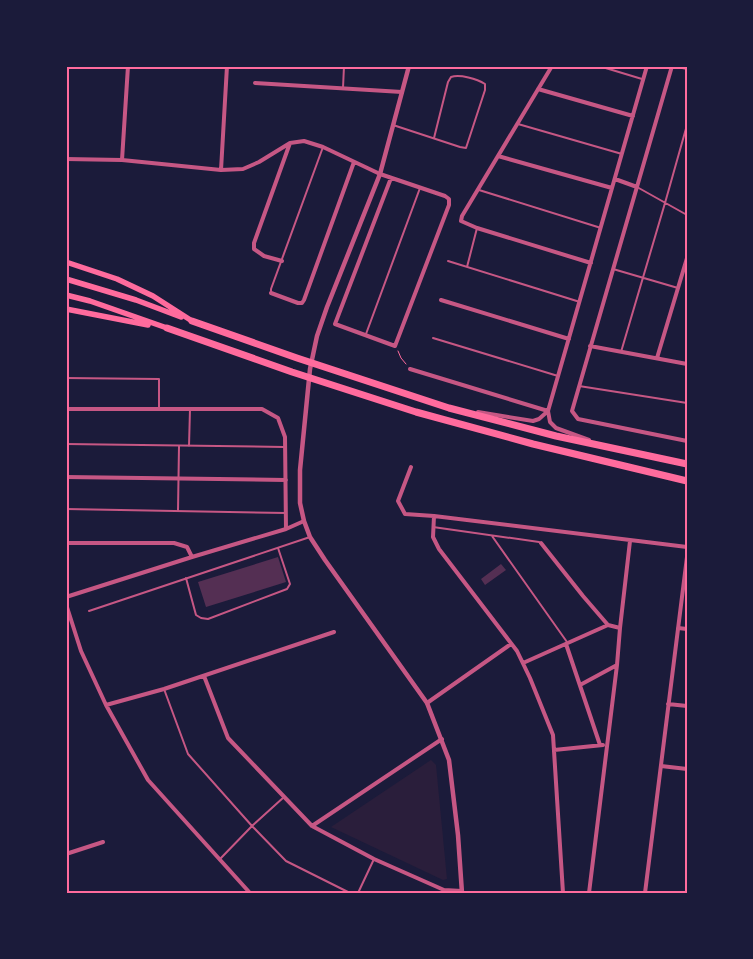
<svg xmlns="http://www.w3.org/2000/svg" width="753" height="959" viewBox="0 0 753 959" font-family="Quicksand,sans-serif">
<rect width="100%" height="100%" fill="#1b1b3a"/>
<!-- green -->
<path fill="#2a1e3b" d="M431 760 436 765 447 879 443 880 331 827Z"/>
<!-- building -->
<path fill="#542f53" d="M278 557 286 582 206 607 198 582Z
M501 564 506 570 485 585 481 579Z"/>
<g fill="none" stroke-linecap="round" stroke-linejoin="round">
<!-- path -->
<path stroke="#ff6b9d" stroke-width="1" d="M398 351 401 358 406 364"/>
<!-- service -->
<path stroke="#c65784" stroke-width="2" d="M599 66 642 79
M343 88 344 66
M518 124 622 154
M393 125 460 147 466 148 485 90V84C477 79 460 74 451 77L448 82 434 138
M637 187 687 215
M479 190 601 228
M448 261 580 302
M467 267 477 228
M613 269 678 288
M271 293V289L323 147
M366 334 420 188
M433 338 558 376
M621 352 665 203 687 125
M66 378 159 379V409
M579 386 687 403
M66 444 284 447
M189 446 190 409
M66 509 286 513
M178 511 179 446
M433 527 539 542
M492 536 567 642
M186 578 196 615 201 618 208 619 287 589 290 584 278 548
M89 611 310 537
M164 689 188 754 252 826 286 861 350 893
M220 859 252 826 284 797
M358 893 374 859"/>
<!-- minor -->
<path stroke="#c65784" stroke-width="4" d="M552 66 462 216 461 221 477 228 591 263
M672 66 572 411 578 419 687 441
M678 66 687 68
M255 83 402 92
M538 89 633 116
M498 156 612 188
M66 159 122 160 221 170 243 169 259 162 290 143 304 141 323 147 380 174 445 196 449 199V205L395 346 335 324 391 178
M122 160 128 66
M221 170 227 66
M615 179 637 187
M282 261 264 256 254 249V243L290 143
M271 293 298 303H302L304 300 354 162
M441 300 569 339
M590 346 687 364
M657 358 687 258
M410 369 548 411
M66 409H262L278 418 285 437 286 529
M478 412 533 421 539 419 548 411
M589 440 556 428 550 422 548 411 647 66
M411 467 398 501 405 514 434 516
M66 477 286 480
M66 543H174L187 547 192 557
M541 543 583 596 608 625 620 628
M66 597 192 557 286 529 304 521
M66 604 81 651 106 705 148 780 250 893
M678 628 687 629
M566 644 600 745
M523 663 608 625
M204 676 228 738 312 826 374 859 444 890 462 891
M580 685 617 665
M427 703 511 644
M668 704 687 706
M106 705 164 689 334 632
M554 750 603 745
M661 766 687 769
M312 826 442 739
M66 854 103 842
M563 893 553 735 530 678 517 651 439 549 433 537 434 516 687 547
M589 893 617 665 620 628 630 541
M645 893 687 557"/>
<!-- tertiary -->
<path stroke="#c65784" stroke-width="4.5" d="M409 66 380 174 327 307 317 336 310 369 300 470V503L304 521 310 537 325 560 427 703 449 760 458 835 462 893"/>
<!-- primary -->
<path stroke="#ff6b9d" stroke-width="5.5" d="M66 262 117 279 153 296 192 321
M66 279 136 300 181 317
M66 295 90 301 167 328
M66 309 148 325"/>
<!-- motorway -->
<path stroke="#ff6b9d" stroke-width="7" d="M192 321 297 358 449 408 556 436 687 464
M167 328 292 372 416 412 533 444 687 481"/>
</g>
<!-- border -->
<rect width="753" height="959" fill="none" stroke="#1b1b3a" stroke-width="135"/>
<rect x="68" y="68" width="618" height="824" fill="none" stroke="#ff6b9d" stroke-width="2"/>
</svg>
